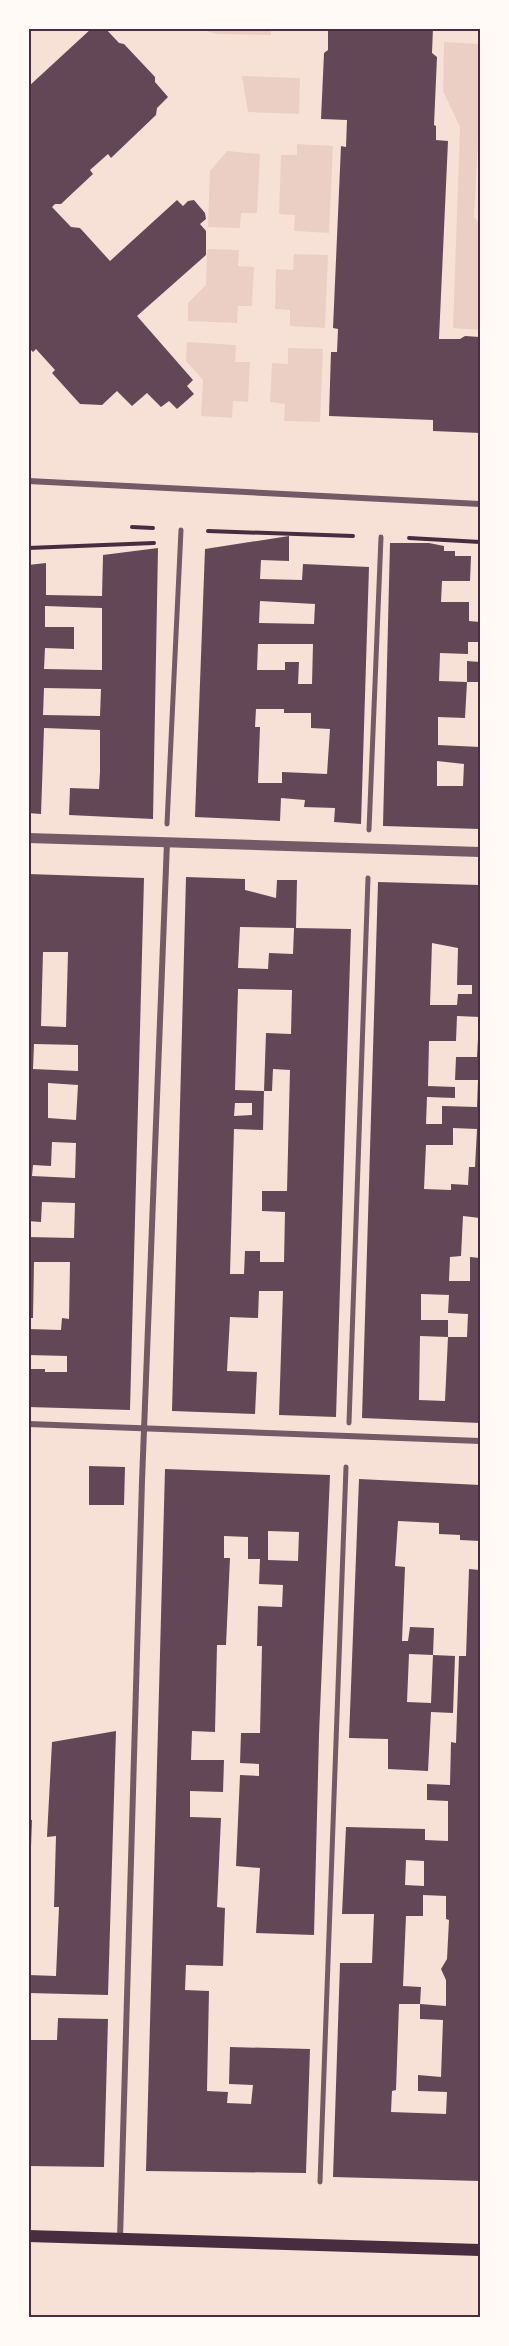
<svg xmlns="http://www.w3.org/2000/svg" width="509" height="2346" viewBox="0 0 509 2346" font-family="Cabin,sans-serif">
<rect width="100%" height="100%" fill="#f7e1d7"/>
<!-- green -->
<path fill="#ebcfc5" d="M200 29H271V35L216 34Z
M444 42 480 44V105L474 217 480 224V330L453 328 460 127 443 91Z
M242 76 300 78 299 114 248 112Z
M297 144 333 146 329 233 294 231 295 215 279 214 281 155H297Z
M227 151 260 154 257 213H241L240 228 208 227 210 171Z
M207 249 239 250 238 266 254 267 252 306H238L237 323 188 321V303L206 285Z
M294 254 328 255 325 328 290 326V310L275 309 276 269 293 270Z
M187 342 236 345 235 362H250L248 402 233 401 232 418 201 416 203 380 186 361Z
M288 348 323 349 320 422 284 421 285 404 270 402 272 363 288 364Z"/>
<!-- building -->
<path fill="#644757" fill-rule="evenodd" d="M92 28H105L119 43 124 44 155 77V82L168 97 157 108 156 115 111 158 108 154 90 170 93 174 61 204H55L52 207 71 227 80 228 110 261 177 200 183 206 188 201 194 200 205 213 206 219 200 224 206 231V255L137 316 193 380 187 386 194 394 177 409 169 401 161 407 147 393 132 406 117 391 102 405 80 404 52 373 55 370 36 349 33 352 28 347V87Z
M328 28H433L432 53 437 57 434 125 436 126V140L448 141 439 339H460L465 336 480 337V433L433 431V420L329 416 331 352H337L338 329 333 328 341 146 346 147 347 120 321 119 324 53 328 50Z
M289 536V561L261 560 260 579 302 580 303 564 369 567 361 824 334 822 335 808 304 807 305 800 281 798 280 821 195 817 205 549ZM260 601 315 604 314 624 259 623ZM258 644H313L312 684H298L299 662H285V670H257ZM256 709H284V713H311V728L330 729 327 774 282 772V783H258L260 727H255Z
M390 543H429L444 546V551H455V556H471L470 581H442L441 602H469V621L480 622V642H468V654L440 653 439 681 467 682 465 718 438 717V745L480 747V829L383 826ZM437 761 464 764 463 786H437Z
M158 548 153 819 69 815 70 788 99 789 100 772V730L44 728 41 814 28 813V565L46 563V595L102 596 103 555ZM45 606 102 608V670L44 669 45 648 74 649V627H45ZM44 688 101 689 100 716 43 715Z
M467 661 480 662V682H467Z
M28 874 144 878 130 1410 28 1407V1369H45V1372H67V1356L28 1355V1329L61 1330 62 1318 69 1319 70 1262H34L33 1318H28V1237L74 1238 75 1203 42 1202 41 1222 28 1221ZM43 952H68L66 1027 41 1026ZM34 1044 78 1045V1071L33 1069ZM48 1083 78 1085 76 1120 48 1118ZM52 1142 76 1143 75 1178 32 1176 33 1165 51 1166Z
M186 877 245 879V890L276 898 277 880H297L296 928 351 929 336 1417 279 1415 283 1291H259L258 1318 230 1317 227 1371 257 1372 255 1414 172 1411ZM240 927 294 928 293 954 269 953 268 969 238 968ZM238 989 292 990 291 1034 266 1033 264 1091H272L273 1069 290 1070 287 1191H262V1211L285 1212 284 1262H260V1251H245L244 1274H230L234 1129 263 1130 264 1091 235 1090ZM235 1103H252V1115L234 1116Z
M378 882 480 885V1017L457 1016 456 1041H429L428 1086 455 1087V1098L427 1097 426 1124H442V1106L477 1107 478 1080H455L456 1057H477L479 1020H480V1218L463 1216 461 1256 450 1257 449 1281H470V1257L480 1258V1423L362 1418ZM432 943 458 948 457 985H472V994H458L457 1005H430ZM453 1128 477 1129 475 1167H469L468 1185 451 1184V1190L424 1189 426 1145H453ZM421 1294 449 1295 448 1313 468 1314 467 1337H448V1320H421ZM420 1336 448 1337 445 1401 419 1400Z
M89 1466 125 1467 124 1505H89Z
M165 1469 330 1475 319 1735 314 1935 256 1933 260 1868 236 1866 240 1775 259 1776V1764L240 1763 241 1733H260L262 1646H257L258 1606 282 1607 283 1585 259 1584 260 1559H248V1537L224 1536V1558H230L226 1645H217L215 1732 192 1731 191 1760H224L223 1792 190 1791V1817L221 1818 217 1907 225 1908 223 1966 186 1965 185 1990 209 1991 207 2091 228 2092 227 2103 251 2104 253 2085 229 2084 230 2047 310 2049 306 2173 146 2171ZM268 1531 299 1532 298 1561 268 1560Z
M359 1479 480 1485V1541L460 1540V1535L439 1534V1523L398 1521 395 1566 405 1567 402 1641H408L410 1627 434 1628 433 1655 409 1654 407 1702 431 1703 433 1655 455 1656 453 1713 431 1712 428 1771 388 1769V1739L349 1738Z
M469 1569 480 1570V2181L333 2177 340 1963H372L374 1914H342L346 1827 425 1829V1840L448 1841V1801L427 1800V1784L450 1785 451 1742 456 1743 459 1656H466ZM406 1860 424 1861V1886L405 1885ZM423 1895 446 1896V1919L449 1920 447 1959 441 1969 446 1980V2006L420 2004V2019L443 2020 441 2077 418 2075V2091L447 2092 446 2114 391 2112 392 2091 396 2090 399 2004H420L421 1987 403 1986 406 1916H423Z
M116 1731 108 1995 28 1993V1975L56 1976 59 1907H54L56 1836 47 1837 52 1742Z
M28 1820H32L31 1847H28Z
M58 2018 108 2019 104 2167 28 2166V2040H57Z"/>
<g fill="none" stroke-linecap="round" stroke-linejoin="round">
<!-- path -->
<path stroke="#4a2c40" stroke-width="4" d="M132 527 153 528
M208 531 353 536
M409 538 480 542
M28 548 154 543"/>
<!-- pedestrian -->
<path stroke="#755966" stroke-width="5" d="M167 824 181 530
M369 830 381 537
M349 1423 368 878
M320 2182 346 1467"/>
<!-- minor -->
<path stroke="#755966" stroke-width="6" d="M28 481 480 504
M28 1424 480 1441
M120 2239 142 1481 167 842"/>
<!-- tertiary -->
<path stroke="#755966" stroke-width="10" d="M28 838 480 852"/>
<!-- secondary -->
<path stroke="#4a2c40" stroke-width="12" d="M28 2236 480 2250"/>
</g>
<!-- border -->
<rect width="509" height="2346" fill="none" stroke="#fffaf5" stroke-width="60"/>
<rect x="30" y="30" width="449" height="2286" fill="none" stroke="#4a2c40" stroke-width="2"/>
</svg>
